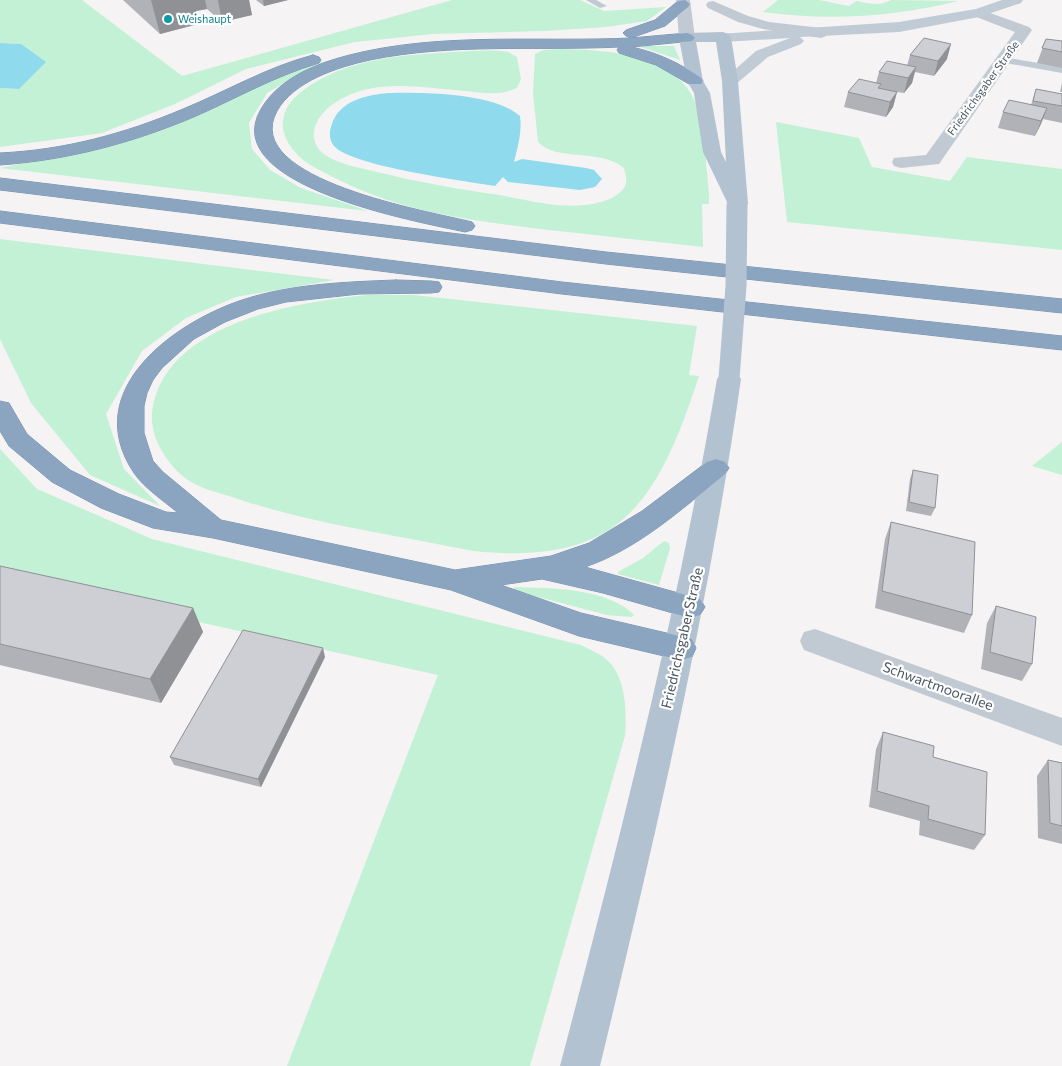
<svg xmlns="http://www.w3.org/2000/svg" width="1062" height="1066" viewBox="0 0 1062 1066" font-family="Commissioner,sans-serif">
<rect width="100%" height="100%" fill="#f5f3f3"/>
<!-- green -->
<path fill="#c3f1d5" d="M0 0H82L182 76 452 0H580L604 11 666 7 647 21 606 27 545 31 433 34 355 42 246 69 175 104 102 133 0 147V88L19 89 21 44 0 43Z
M778 0H819L849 6 856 1C867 3 880 7 891 0L958 1C894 17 828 21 763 12Z
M674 46 680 60 641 47 644 46Z
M560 49C607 50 682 53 698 110 705 137 706 166 709 194V204H702L703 247C652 241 601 236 549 230 475 221 398 212 331 176 321 171 311 166 302 159 290 148 279 133 284 116 286 106 293 99 301 92 344 58 403 55 455 52 473 51 491 49 508 52L517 57 521 79 517 88C500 96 483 93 465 91 419 87 366 76 328 108 320 115 312 127 314 138 316 148 321 153 330 158 344 165 361 168 377 172 417 182 458 189 499 195 527 200 558 208 585 205 599 204 623 197 626 183 627 178 625 172 624 168 601 148 556 162 538 142L533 93 535 54 543 50Z
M330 60 301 73 267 93 249 123 252 149 270 170 301 188 368 211 0 168 112 146 162 130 266 82 298 69Z
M776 122 859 138 872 167 950 181 967 157 1062 169V250L787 222Z
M0 239 334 280 236 297 186 318 142 351 106 414 124 469 160 506 90 475 31 403 0 339Z
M368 295H413L451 299 697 326 689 375 699 376C657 504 620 566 473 551 395 535 314 524 238 499 221 493 199 489 185 478 166 463 150 437 152 413 162 323 296 302 368 295Z
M1062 442V475L1032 466Z
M0 449 37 489 152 539 581 645C590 650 600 653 608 661 626 678 627 712 625 736L530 1066H287L438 675 0 578Z
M664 541 669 543 670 548 659 585 618 574V572L643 558Z
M515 587C550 588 608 588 634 615L632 617 607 615 515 591 513 589Z"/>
<!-- water -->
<path fill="#90daee" d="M0 43 21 44 46 62 19 89 0 88Z
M388 93C423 92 494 93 520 116 522 132 518 146 514 162L522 159 586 168 594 170 602 179 595 187 580 190 508 182 503 177 495 186C465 181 351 166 334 146 327 138 330 126 335 117 346 99 369 95 388 93Z"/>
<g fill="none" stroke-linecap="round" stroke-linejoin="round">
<!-- motorway casing -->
<g stroke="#7690ad" stroke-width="1">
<path id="motorway" d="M685 0 690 4 688 7 665 26 631 38 687 33 692 35 695 38 692 41 632 47C658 53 680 63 701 78L703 81 701 84H689L656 65 619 53 617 50 619 47C536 51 452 43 370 60 338 67 294 81 277 111 239 180 433 212 472 222L475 226 472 230 465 232C420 222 216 186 261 109 282 73 329 59 367 51 453 33 544 42 631 38L626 36 623 33 626 30 655 20 678 1Z
M313 55 319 57 321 60 319 63C275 76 237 98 196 116 133 143 68 160 0 165V153C64 150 124 134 183 109 227 91 267 67 313 55Z
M0 178 606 252 1062 299V313L606 264 0 190Z
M0 211 562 282 1062 336V350L562 294 0 223Z
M396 280 431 281 439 282 442 287 439 292 431 293 359 294 286 302 258 309 225 322 194 339 162 368 153 380 147 393 144 406V433L153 461 163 472 221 520 455 570 551 556 589 543 642 511 707 462 716 459 725 462 729 468 725 474C682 509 638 549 585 567L700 599 705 607 700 615 690 618 603 593 542 579 501 585 581 613 692 639 696 648 692 657 681 660 579 636 451 590 213 538 153 528 101 508 52 482 9 446 0 431V401L9 403 27 434 70 470 119 494 166 512 178 513C163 500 145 489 134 473 79 391 173 323 242 300 291 284 344 282 396 280Z"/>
</g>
<!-- service -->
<path fill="#c1cad2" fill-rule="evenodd" d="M586 0H596L607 6 600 8Z
M1003 57 1062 67V73L1000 62 999 60Z"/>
<!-- minor -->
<path fill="#c1cad2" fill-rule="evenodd" d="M676 0H690L695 38 692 41H682L679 38Z
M713 1 748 16 769 22 821 28 826 30 829 33 826 36 821 38 763 29 738 22 708 8 706 5 708 2Z
M979 9 1029 27 1032 30 939 164 901 168 894 166 892 162 894 158 926 155 1015 32 974 16 972 13 974 10Z
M815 629 1062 718V746L804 650 800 641 804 632Z"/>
<!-- secondary -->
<path fill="#c1cbd6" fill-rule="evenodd" d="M1002 0H1023L1021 3 979 17 899 32 800 37 804 41 801 44 768 57 736 84H724L722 81 756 51 790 38 723 42 718 40 715 37 718 34 899 22 976 9Z"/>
<!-- primary -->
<path fill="#b3c2d1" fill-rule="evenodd" d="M723 32 728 34 731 37 738 81 748 204 744 210 737 212 730 210 727 206 728 204 703 152 694 93 687 81 679 38 682 35 687 33ZM696 42H716L722 81 726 162 721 152 710 93 703 81Z
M729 372 737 374 741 379C708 611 655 838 600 1066H560C620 838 678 611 717 379L721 374Z"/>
<!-- motorway -->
<use href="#motorway" fill="#8ba5c1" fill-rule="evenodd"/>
<!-- primary-bridge -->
<path stroke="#b3c2d1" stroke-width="21" d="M729 379 736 286 737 206"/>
</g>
<!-- wall -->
<path fill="#b0b2b7" d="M123 0H249L252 15 222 22 207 9 196 11 198 24 160 34Z
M256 0H288L264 6Z
M1046 39 1062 41V68L1037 63Z
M910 55 947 59 934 76 915 72 912 83 904 93 897 92 893 107 886 117 844 107 848 92 876 83 879 72 907 66Z
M1062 83V92H1060Z
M1036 89 1062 94V123L1043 119 1035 136 998 128 1003 112 1031 105Z
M913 470 935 508 931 516 906 511 910 479Z
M891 522 972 615 964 633 875 608 885 539Z
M0 566 193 608 203 632 161 703 0 665Z
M996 606 1032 664 1022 681 981 669 987 623Z
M325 657 261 787 174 765 170 757Z
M883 732 933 757 985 835 974 850 919 835 920 821 869 807 876 749Z
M1048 760 1062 763V844L1038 838 1037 776Z"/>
<!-- shaded-wall -->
<path fill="#909195" d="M151 0H205L207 9 196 11 198 24 160 34Z
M218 0H249L252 15 222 22Z
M263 0H288L264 6Z
M951 44 947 59 934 76 938 61Z
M916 67 912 83 904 93 908 78Z
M897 92 893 107 886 117 890 102Z
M1047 108 1041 124 1035 136 1041 121Z
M193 608 203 632 161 703 150 679Z
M323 648 325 657 261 787 258 779Z"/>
<!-- building -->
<path fill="#cdcfd5" stroke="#909195" d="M924 38 951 44 938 61 910 55Z
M1046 39 1062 41V52L1042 48Z
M887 61 916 67 908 78 879 72Z
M859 79 881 84 878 88 897 92 890 102 848 92Z
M1036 89 1062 94V106L1033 101Z
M1009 100 1047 108 1041 121 1003 112Z
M913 470 938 475 935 508 909 502Z
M891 522 975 542 972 615 882 591Z
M0 566 193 608 150 679 0 644Z
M996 606 1036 617 1032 664 990 652Z
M243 630 323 648 258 779 170 757Z
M883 732 934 746 933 757 987 772 985 835 928 819 929 806 877 791Z
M1048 760 1062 763V826L1050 823Z"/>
<!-- markers -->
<circle fill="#0f9aa8" stroke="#fff" stroke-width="2" cx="168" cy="19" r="5"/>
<g text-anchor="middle" stroke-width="4.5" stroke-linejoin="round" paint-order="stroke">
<!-- far-culture labels -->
<g font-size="11" fill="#0d838f" stroke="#fff" text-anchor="start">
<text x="178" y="23">Weishaupt</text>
</g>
<!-- far-street labels -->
<g font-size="11" fill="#4a5661" stroke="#fff">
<text transform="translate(983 88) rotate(-54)" y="4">Friedrichsgaber Straße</text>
</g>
<!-- street labels -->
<g font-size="14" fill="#4a5661" stroke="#fff">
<text transform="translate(682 638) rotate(-77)" y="5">Friedrichsgaber Straße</text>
<text transform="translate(938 686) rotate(20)" y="5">Schwartmoorallee</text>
</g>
</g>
</svg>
